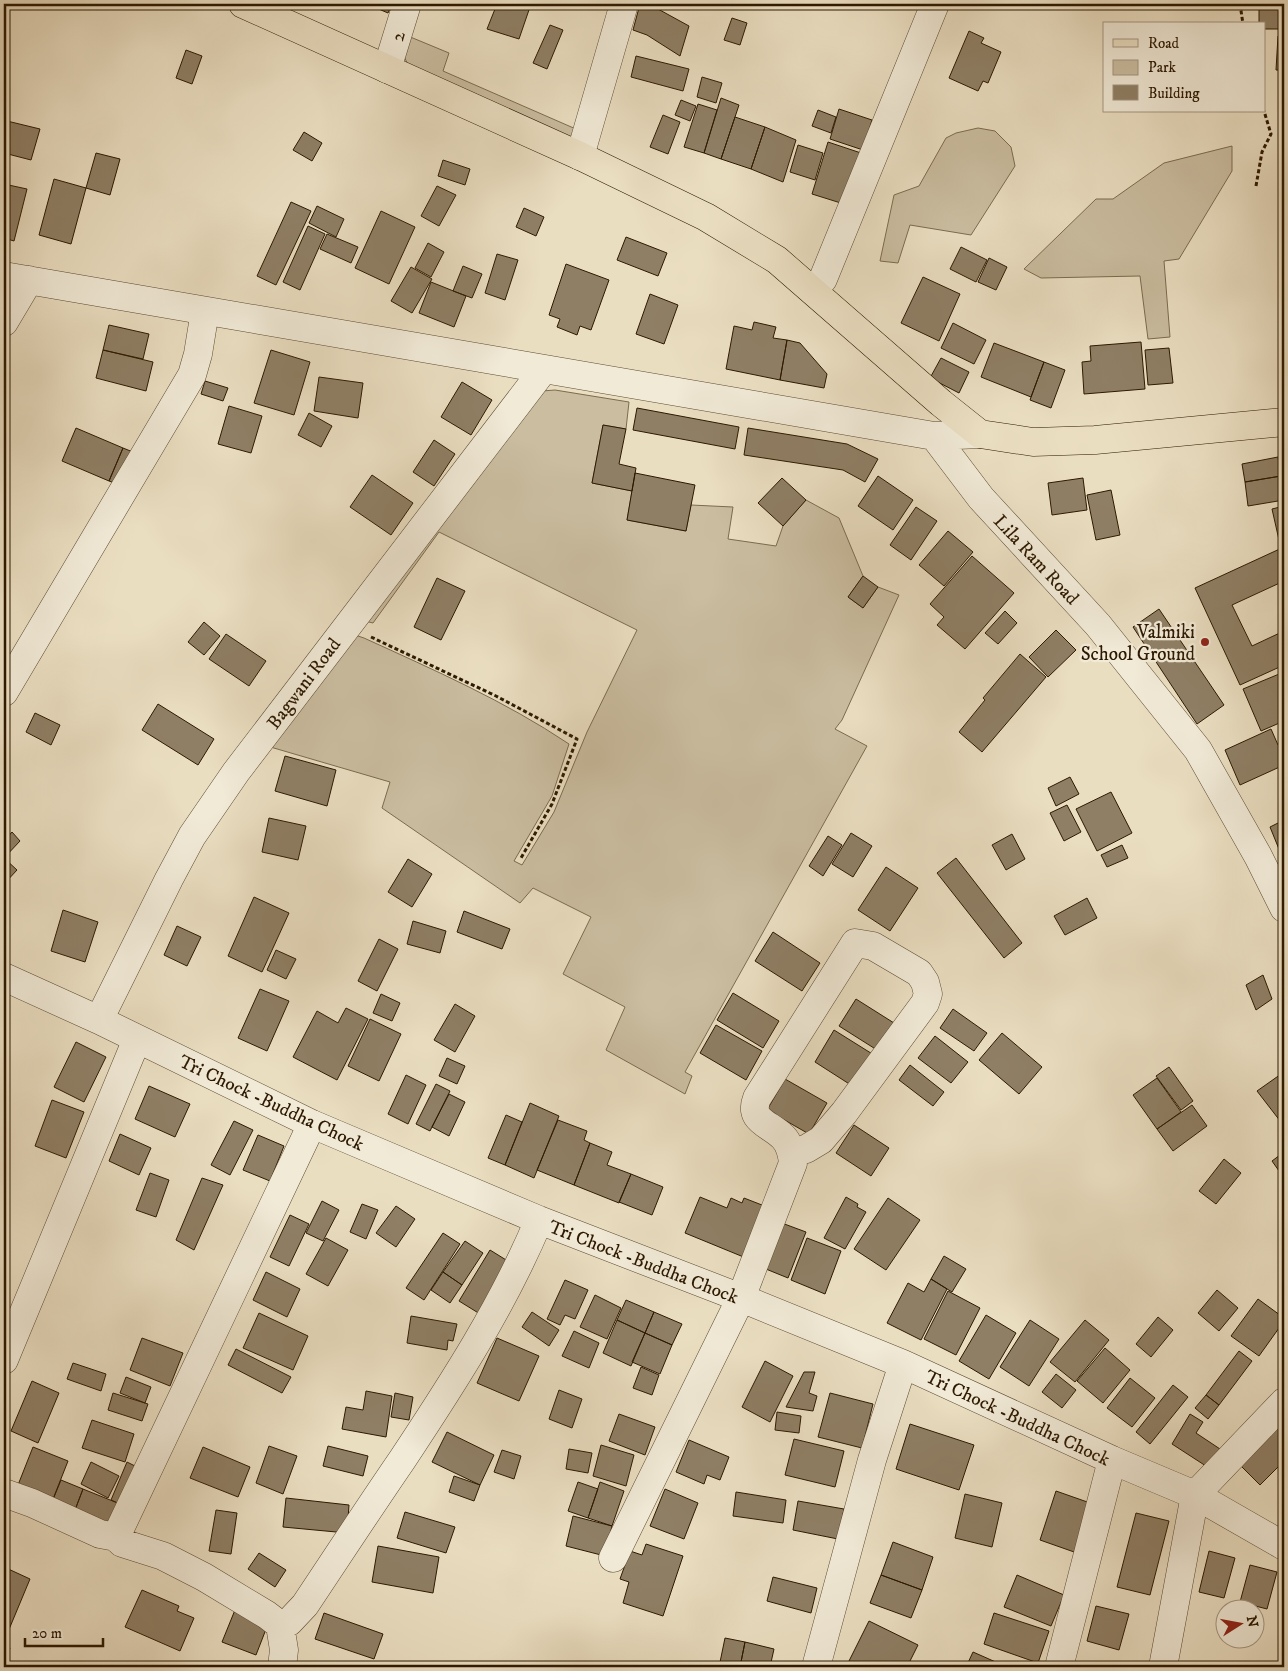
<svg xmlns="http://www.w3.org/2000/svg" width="1288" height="1671" viewBox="0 0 1288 1671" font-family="'IM FELL DW Pica',serif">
<rect width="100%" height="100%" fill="#eadec1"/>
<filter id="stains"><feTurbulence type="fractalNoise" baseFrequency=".004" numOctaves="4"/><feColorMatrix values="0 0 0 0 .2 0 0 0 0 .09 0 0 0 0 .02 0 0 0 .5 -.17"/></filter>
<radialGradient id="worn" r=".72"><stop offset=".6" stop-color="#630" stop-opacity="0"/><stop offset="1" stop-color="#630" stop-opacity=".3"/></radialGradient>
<!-- green -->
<path fill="#cabda0" stroke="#7c6b50" d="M408 36 449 53 443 71 585 133 570 138 409 67 402 52Z
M978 128 995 131 1011 147 1015 166 971 235 910 225 898 263 880 261 894 195 919 186 946 138 956 133Z
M1232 146V171L1179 259 1164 261 1170 337 1148 339 1140 276 1041 278 1024 269 1096 199H1113L1164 163Z
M555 390 629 402 626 429 603 425 592 483 632 491 627 520 686 531 691 505 733 507 728 539 776 546 783 526 806 500 839 518 863 576 848 597 863 608 878 587 899 595 842 720 835 729 867 746 685 1072 692 1076 685 1094 606 1050 625 1007 563 974 591 917 533 888 520 903 382 808 390 782 267 746 355 635 364 638C434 670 505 701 569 744L552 796 514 861 522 865 554 812 587 732 637 630 439 532 373 623 361 620 542 391Z"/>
<!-- building -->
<path fill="#8f7f65" stroke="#2d1901" d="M367 4H392L388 13Z
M497 4H531L519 39 487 29Z
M640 4 658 9 689 26 680 56 647 35 633 30Z
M1259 4H1284V29H1264V24H1259Z
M732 18 747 23 740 45 724 40Z
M550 25 563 30 547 69 533 63Z
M969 31 984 38 981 43 1001 52 988 83 983 81 978 91 949 78Z
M1278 36H1284V70H1276Z
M186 50 202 56 192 84 176 78Z
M636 56 689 69 683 91 631 77Z
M702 77 722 83 716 103 697 97Z
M721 98 739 105 721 159 704 153Z
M681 100 696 106 690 121 675 115Z
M698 104 717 110 704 153 684 147Z
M839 109 872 120 863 150 830 139Z
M818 110 836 117 831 133 812 126Z
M663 115 680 122 668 154 650 147Z
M735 117 765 127 751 169 721 159Z
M7 121 40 129 31 160 4 153V134Z
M765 127 796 140 783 182 751 169Z
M304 132 322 143 312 161 293 150Z
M828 142 861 153 844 204 812 194Z
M798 145 823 153 815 180 790 172Z
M96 153 120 159 110 195 86 188Z
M443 160 470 169 465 185 438 176Z
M54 179 86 188 71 244 39 235Z
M4 184 27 189 14 241 4 238Z
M437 186 456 195 439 226 421 216Z
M291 202 311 211 276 285 257 276Z
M317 206 344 219 336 237 309 223Z
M524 208 544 217 536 236 516 227Z
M381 211 415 227 389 284 355 268Z
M308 226 325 234 300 290 283 282Z
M327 234 358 247 351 263 320 249Z
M626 237 667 253 658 276 617 260Z
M428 243 444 252 431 277 415 268Z
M961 247 987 260 976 282 950 269Z
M497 254 518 260 505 300 485 293Z
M989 258 1007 267 996 290 978 282Z
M566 264 609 280 591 330 580 326 577 335 557 327 560 319 549 315Z
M463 266 482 274 472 298 453 291Z
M411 267 432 279 412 313 391 301Z
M923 277 960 294 939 341 901 323Z
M431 282 466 296 454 327 419 313Z
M650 294 678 305 664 344 636 334Z
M754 322 776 327 773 338 787 340 780 380 726 369 734 326 752 330Z
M953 323 986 340 974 364 941 348Z
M109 325 149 334 143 359 103 350Z
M787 340 800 343 827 374 824 388 780 380Z
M1141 342 1145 389 1084 394 1082 362 1091 361 1090 346Z
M994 343 1044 362 1031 397 981 377Z
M1169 348 1173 383 1148 385 1145 350Z
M103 350 153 362 146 391 96 378Z
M271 350 310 362 294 415 254 403Z
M941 358 969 372 959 393 930 378Z
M1044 362 1065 370 1051 408 1030 400Z
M319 377 363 383 358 418 314 411Z
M205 381 228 388 223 401 201 394Z
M462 382 492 400 471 435 441 417Z
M229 406 262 416 251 453 218 444Z
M637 408 739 427 735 449 633 430Z
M309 413 332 426 321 447 298 435Z
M603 425 626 429 619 464 636 468 632 491 592 483Z
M76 428 123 448 109 481 62 461Z
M748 428 847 444 878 459 865 482 843 470 744 455Z
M434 440 455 454 434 486 413 472Z
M123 448 133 452 120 485 109 481Z
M1278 457 1281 476 1245 482 1242 464Z
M635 473 695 485 686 531 627 520Z
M372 475 413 503 391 535 350 507Z
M878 476 913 500 893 530 858 506Z
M1281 476 1284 500 1248 506 1245 482Z
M782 478 806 500 783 526 758 503Z
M1083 478 1087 510 1052 515 1048 483Z
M1111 490 1120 535 1096 540 1087 495Z
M1284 506V539L1279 540 1272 509Z
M916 507 937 521 911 560 890 545Z
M948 531 973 552 944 586 919 565Z
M1284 547V581L1232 605 1252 646 1284 631V665L1240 685 1195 588Z
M972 556 1014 593 965 649 937 625 944 617 930 604Z
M863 576 878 587 863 608 848 597Z
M437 578 465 591 441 640 414 627Z
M1159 609 1224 705 1197 724 1133 627Z
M1005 611 1017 623 998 644 985 633Z
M204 622 220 636 204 655 188 642Z
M1056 630 1076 650 1048 677 1029 657Z
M226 634 266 661 249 686 209 659Z
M1020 654 1046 677 982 752 959 732 985 700 983 698Z
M1284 672V721L1261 731 1243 689Z
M158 704 214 739 198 765 142 730Z
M35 713 60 725 51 745 26 732Z
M1271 729 1278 745 1284 742V765L1240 785 1225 750Z
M285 756 336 770 327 806 275 791Z
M1070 777 1079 794 1056 806 1048 788Z
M1111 792 1132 833 1097 851 1076 809Z
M1067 805 1081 832 1064 841 1050 813Z
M269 818 306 826 298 860 262 852Z
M1284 820V859H1283L1270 827Z
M12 832 20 841 4 858 17 870 4 884V841Z
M851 833 872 846 853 877 832 864Z
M1012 834 1025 859 1006 870 992 845Z
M828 836 842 845 823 876 809 866Z
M1122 845 1128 858 1107 867 1101 855Z
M956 858 1022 943 1004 958 937 873Z
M408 859 432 874 412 907 388 892Z
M886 867 918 888 890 931 858 910Z
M254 897 289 913 262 972 228 956Z
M1087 898 1097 918 1065 935 1054 916Z
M63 910 98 922 85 962 51 951Z
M464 911 510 929 502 949 457 932Z
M413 921 446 931 440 953 407 944Z
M177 926 201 937 187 966 164 955Z
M773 932 820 963 802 991 755 961Z
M379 939 398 949 377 991 358 981Z
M276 950 296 959 286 979 267 970Z
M1263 975 1272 999 1256 1010 1246 985Z
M260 989 289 1001 267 1051 238 1038Z
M733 993 779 1021 763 1048 717 1020Z
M381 994 400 1003 392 1021 373 1013Z
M856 999 894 1023 877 1050 839 1026Z
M455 1004 475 1016 455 1052 434 1040Z
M346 1008 368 1019 337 1080 293 1057 317 1011 338 1023Z
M953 1009 987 1033 974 1051 940 1028Z
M370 1019 401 1034 379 1081 348 1066Z
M716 1025 762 1051 746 1080 700 1053Z
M834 1030 874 1055 854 1087 815 1062Z
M1002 1033 1042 1067 1019 1094 979 1060Z
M935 1036 968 1062 951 1083 918 1058Z
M76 1042 106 1057 84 1102 54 1087Z
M447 1058 465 1066 457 1084 439 1076Z
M910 1065 944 1092 933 1106 899 1080Z
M1169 1067 1193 1101 1181 1110 1156 1076Z
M1284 1072V1126L1257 1091Z
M406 1075 426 1085 408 1124 388 1114Z
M1157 1078 1181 1112 1157 1129 1133 1095Z
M785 1079 827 1103 809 1134 767 1110Z
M436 1084 450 1091 430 1131 416 1124Z
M149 1086 190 1104 175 1137 135 1119Z
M449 1094 465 1102 449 1136 432 1127Z
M52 1100 84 1112 66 1158 35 1146Z
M530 1103 559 1116 534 1178 505 1165Z
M1192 1105 1207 1126 1173 1151 1157 1129Z
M506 1115 522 1122 505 1165 488 1158Z
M558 1120 587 1131 584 1140 590 1143 574 1185 537 1170Z
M234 1121 253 1130 230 1175 211 1165Z
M854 1125 889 1148 871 1176 836 1153Z
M120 1134 151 1148 139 1175 109 1161Z
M258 1135 284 1146 270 1181 243 1170Z
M590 1143 612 1152 607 1165 631 1174 619 1203 574 1185Z
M1284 1152V1178L1272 1161Z
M1224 1159 1241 1173 1216 1204 1199 1191Z
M150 1173 169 1180 156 1217 136 1210Z
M631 1174 663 1187 652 1215 619 1202Z
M202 1178 223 1185 194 1250 176 1240Z
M700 1197 727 1208 731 1198 742 1203 744 1198 767 1207 746 1258 685 1233Z
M846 1197 858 1204 857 1207 866 1212 845 1249 824 1238Z
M888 1198 920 1220 886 1270 854 1249Z
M322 1201 339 1210 323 1241 306 1233Z
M362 1204 378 1210 366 1239 350 1232Z
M396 1206 415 1219 396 1247 376 1233Z
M290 1215 309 1224 289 1266 270 1257Z
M779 1222 806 1232 788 1278 761 1267Z
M443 1233 460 1244 424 1300 406 1288Z
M326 1238 348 1250 328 1286 306 1274Z
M807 1238 841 1251 825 1294 791 1280Z
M465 1241 483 1253 462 1285 443 1272Z
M490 1250 511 1263 480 1314 459 1301Z
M944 1256 966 1269 952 1292 931 1279Z
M266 1272 300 1289 287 1317 253 1300Z
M443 1272 462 1285 450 1303 431 1290Z
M931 1279 947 1289 921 1340 887 1323 908 1283 924 1292Z
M565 1280 588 1290 575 1319 565 1315 560 1325 547 1319Z
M1217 1290 1238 1308 1219 1331 1198 1313Z
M948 1291 980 1308 956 1355 924 1339Z
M595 1295 621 1308 607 1339 580 1327Z
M1258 1299 1284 1318V1321L1259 1356 1231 1336Z
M626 1300 654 1312 645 1333 617 1320Z
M532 1312 559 1330 549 1346 522 1327Z
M654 1312 682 1324 672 1345 645 1333Z
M259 1313 308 1336 293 1370 243 1348Z
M986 1315 1016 1333 989 1379 959 1361Z
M411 1316 457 1324 453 1341 448 1340 447 1350 407 1343Z
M1158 1317 1173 1330 1151 1357 1136 1344Z
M617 1320 645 1333 631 1366 603 1353Z
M1030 1320 1059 1339 1029 1386 1000 1367Z
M1085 1320 1109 1340 1075 1382 1050 1362Z
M574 1331 599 1343 589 1368 562 1356Z
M645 1333 672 1345 660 1374 632 1362Z
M142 1338 183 1353 170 1386 130 1370Z
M497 1338 539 1356 519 1401 477 1383Z
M1105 1348 1130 1370 1103 1403 1077 1381Z
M236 1349 291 1377 282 1393 228 1365Z
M1239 1351 1252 1361 1219 1405 1206 1395Z
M765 1361 793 1376 770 1422 742 1407Z
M73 1363 106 1374 101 1391 67 1379Z
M641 1367 659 1375 652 1395 633 1388Z
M804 1372H815L809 1393 817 1396 813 1411 786 1407Z
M1056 1374 1076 1390 1062 1408 1042 1392Z
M126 1377 151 1387 145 1403 120 1393Z
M1130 1378 1155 1398 1132 1427 1107 1408Z
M32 1381 59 1393 38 1443 11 1431Z
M1173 1385 1188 1397 1150 1444 1136 1432Z
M559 1390 582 1399 572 1428 549 1419Z
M366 1391 392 1396 386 1437 342 1429 346 1407 363 1410Z
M113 1393 148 1404 142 1421 108 1410Z
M395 1393 413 1397 409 1420 391 1417Z
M830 1393 873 1404 862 1448 818 1437Z
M1206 1395 1219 1405 1208 1419 1195 1408Z
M777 1412 801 1416 799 1433 775 1430Z
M619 1414 655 1427 645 1455 609 1441Z
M1190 1414 1203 1422 1196 1433 1220 1449 1209 1468 1172 1444Z
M92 1420 134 1434 125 1462 82 1448Z
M1278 1423 1284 1430V1461L1260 1485 1238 1463Z
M910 1424 974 1445 959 1490 896 1469Z
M447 1432 494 1455 480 1485 432 1462Z
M794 1439 844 1451 835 1487 785 1475Z
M689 1440 729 1457 720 1480 707 1475 704 1484 676 1472Z
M601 1445 634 1455 626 1486 593 1476Z
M269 1446 297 1456 283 1494 256 1483Z
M328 1446 368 1456 363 1476 323 1466Z
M33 1447 68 1461 53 1499 18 1485Z
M203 1447 250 1467 238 1497 190 1478Z
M569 1449 592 1453 588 1473 566 1469Z
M502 1450 521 1456 514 1479 494 1472Z
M91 1462 119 1476 108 1498 81 1484Z
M127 1462 135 1466 120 1504 111 1500Z
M454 1476 480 1485 474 1501 449 1492Z
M61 1480 83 1489 75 1510 52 1502Z
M578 1482 598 1489 588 1518 568 1511Z
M600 1482 624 1491 612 1526 588 1518Z
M83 1489 120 1504 111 1525 75 1510Z
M665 1489 698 1503 684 1539 650 1526Z
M1056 1491 1093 1504 1077 1553 1040 1540Z
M736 1492 786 1500 783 1523 733 1516Z
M965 1494 1002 1503 992 1547 955 1538Z
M286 1498 349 1505 347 1533 283 1527Z
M798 1501 844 1509 838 1539 793 1530Z
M216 1510 237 1513 231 1554 209 1551Z
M405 1512 455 1527 446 1553 397 1538Z
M1136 1513 1169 1521 1150 1595 1117 1587Z
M573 1516 612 1526 605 1556 566 1546Z
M893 1542 933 1557 922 1590 881 1575Z
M646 1544 683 1556 663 1616 623 1603 629 1582 620 1579 630 1551 642 1555Z
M378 1546 439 1557 433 1593 372 1582Z
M1209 1551 1235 1558 1224 1598 1199 1592Z
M259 1553 286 1570 275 1587 248 1569Z
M1250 1565 1277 1572 1267 1609 1240 1602Z
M4 1567 30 1579 5 1639 4 1638Z
M881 1575 922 1590 911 1618 870 1603Z
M1017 1575 1064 1595 1051 1626 1004 1607Z
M773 1577 817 1588 811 1613 767 1601Z
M142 1590 179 1606 177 1611 194 1618 180 1651 125 1627Z
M237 1605 268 1624 256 1655 222 1642Z
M1096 1606 1129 1614 1119 1650 1087 1641Z
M324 1613 383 1634 374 1659 315 1639Z
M994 1613 1049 1631 1038 1663 984 1644Z
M869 1621 918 1645 907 1667H857L848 1663Z
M725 1638 745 1642 740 1667H719Z
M745 1642 774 1649 770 1667H740Z
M4 1645 10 1648 4 1661Z
M973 1652 1007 1667H966Z"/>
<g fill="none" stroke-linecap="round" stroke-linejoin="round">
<!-- minor casing -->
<g stroke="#5c4a31" stroke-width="29">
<path id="minor" d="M387 69 407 4
M580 156 624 4
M4 276 934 436 980 434
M813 290 823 279 935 4
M4 322 29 280
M934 436 981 498 1098 625 1198 750 1258 856 1284 908
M4 692 192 375 198 354 205 311
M4 977 99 1020 312 1124 539 1220 741 1298 903 1364 1112 1460 1195 1495 1284 1546
M99 1020 169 879 192 836 236 772 544 369
M4 1360 137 1039
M4 1493 32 1503 100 1534 116 1537 312 1124
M116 1537 122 1543 163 1556 204 1577 267 1615 280 1625 289 1622 305 1605C337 1557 369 1508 402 1460 453 1383 503 1306 539 1220
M613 1558 741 1298 793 1163C792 1154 790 1144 783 1137 769 1123 748 1121 757 1098L855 943 873 946 919 973 925 982 928 994 925 1003 844 1113 821 1140 806 1149 792 1153
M280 1625 284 1650 282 1667
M816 1667 872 1460 903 1364
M1059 1667 1112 1460
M1163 1667 1195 1495 1284 1402"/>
</g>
<!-- major casing -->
<g stroke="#2d1901" stroke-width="29">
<path id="major" d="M243 4 580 156 706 217 777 260 941 403 980 434 1033 442 1095 440 1284 422"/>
</g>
<!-- path -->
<path stroke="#2d1901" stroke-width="3" stroke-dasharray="4 2.5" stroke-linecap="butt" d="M1240 4 1243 24
M1256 186 1262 152 1271 134 1264 111
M371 637 496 696 577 739 552 804 521 858"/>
<!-- minor -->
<use href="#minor" stroke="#f1ead7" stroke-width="28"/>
<!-- major -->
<use href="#major" stroke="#eadec1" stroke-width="28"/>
</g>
<!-- markers -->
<circle fill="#8f2418" stroke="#f1ead7" stroke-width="2" cx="1205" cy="642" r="5"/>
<g text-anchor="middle" stroke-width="4.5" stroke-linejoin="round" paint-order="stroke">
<!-- street labels -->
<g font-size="19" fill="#2d1901" stroke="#f1ead7">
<text transform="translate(397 36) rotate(-74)" y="7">2</text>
<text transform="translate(1037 559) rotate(47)" y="7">Lila Ram Road</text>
<text transform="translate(303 683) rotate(-53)" y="7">Bagwani Road</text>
<text transform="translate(272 1102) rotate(25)" y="7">Tri Chock -Buddha Chock</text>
<text transform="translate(644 1261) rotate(21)" y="7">Tri Chock -Buddha Chock</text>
<text transform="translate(1018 1417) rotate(25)" y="7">Tri Chock -Buddha Chock</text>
</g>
<!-- poi labels -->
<g font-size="19" fill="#2d1901" stroke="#f1ead7" text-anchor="end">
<text x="1195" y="638">Valmiki<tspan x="1195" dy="22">School Ground</tspan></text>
</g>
</g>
<!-- margin -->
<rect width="1288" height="1671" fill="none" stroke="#eadec1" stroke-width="20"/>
<rect x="5" y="5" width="1278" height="1661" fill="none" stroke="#2d1901" stroke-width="2.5"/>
<rect x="10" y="10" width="1268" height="1651" fill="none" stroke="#2d1901"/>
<!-- legend -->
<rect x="1103" y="22" width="162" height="90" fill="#f1ead7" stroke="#a39681"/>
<rect x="1113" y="39" width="25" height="8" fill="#eadec1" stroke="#a39681"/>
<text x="1148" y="48" font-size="15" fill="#2d1901">Road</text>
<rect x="1113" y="60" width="25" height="15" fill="#cabda0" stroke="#a39681"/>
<text x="1148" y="72" font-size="15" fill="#2d1901">Park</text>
<rect x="1113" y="85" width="25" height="15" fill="#8f7f65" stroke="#a39681"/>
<text x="1148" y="98" font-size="15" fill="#2d1901">Building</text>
<!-- north arrow -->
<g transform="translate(1240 1624) rotate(79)"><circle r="24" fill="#f1ead7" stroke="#a39681"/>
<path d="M0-4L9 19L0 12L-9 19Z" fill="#8f2418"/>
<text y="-8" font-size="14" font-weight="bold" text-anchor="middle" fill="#2d1901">N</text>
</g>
<!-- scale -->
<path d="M25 1638v8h78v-8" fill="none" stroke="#2d1901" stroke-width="2.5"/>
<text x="32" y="1638" font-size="15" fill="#2d1901" stroke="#f1ead7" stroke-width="4" paint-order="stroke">20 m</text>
<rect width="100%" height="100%" filter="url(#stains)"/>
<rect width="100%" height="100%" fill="url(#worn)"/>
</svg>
